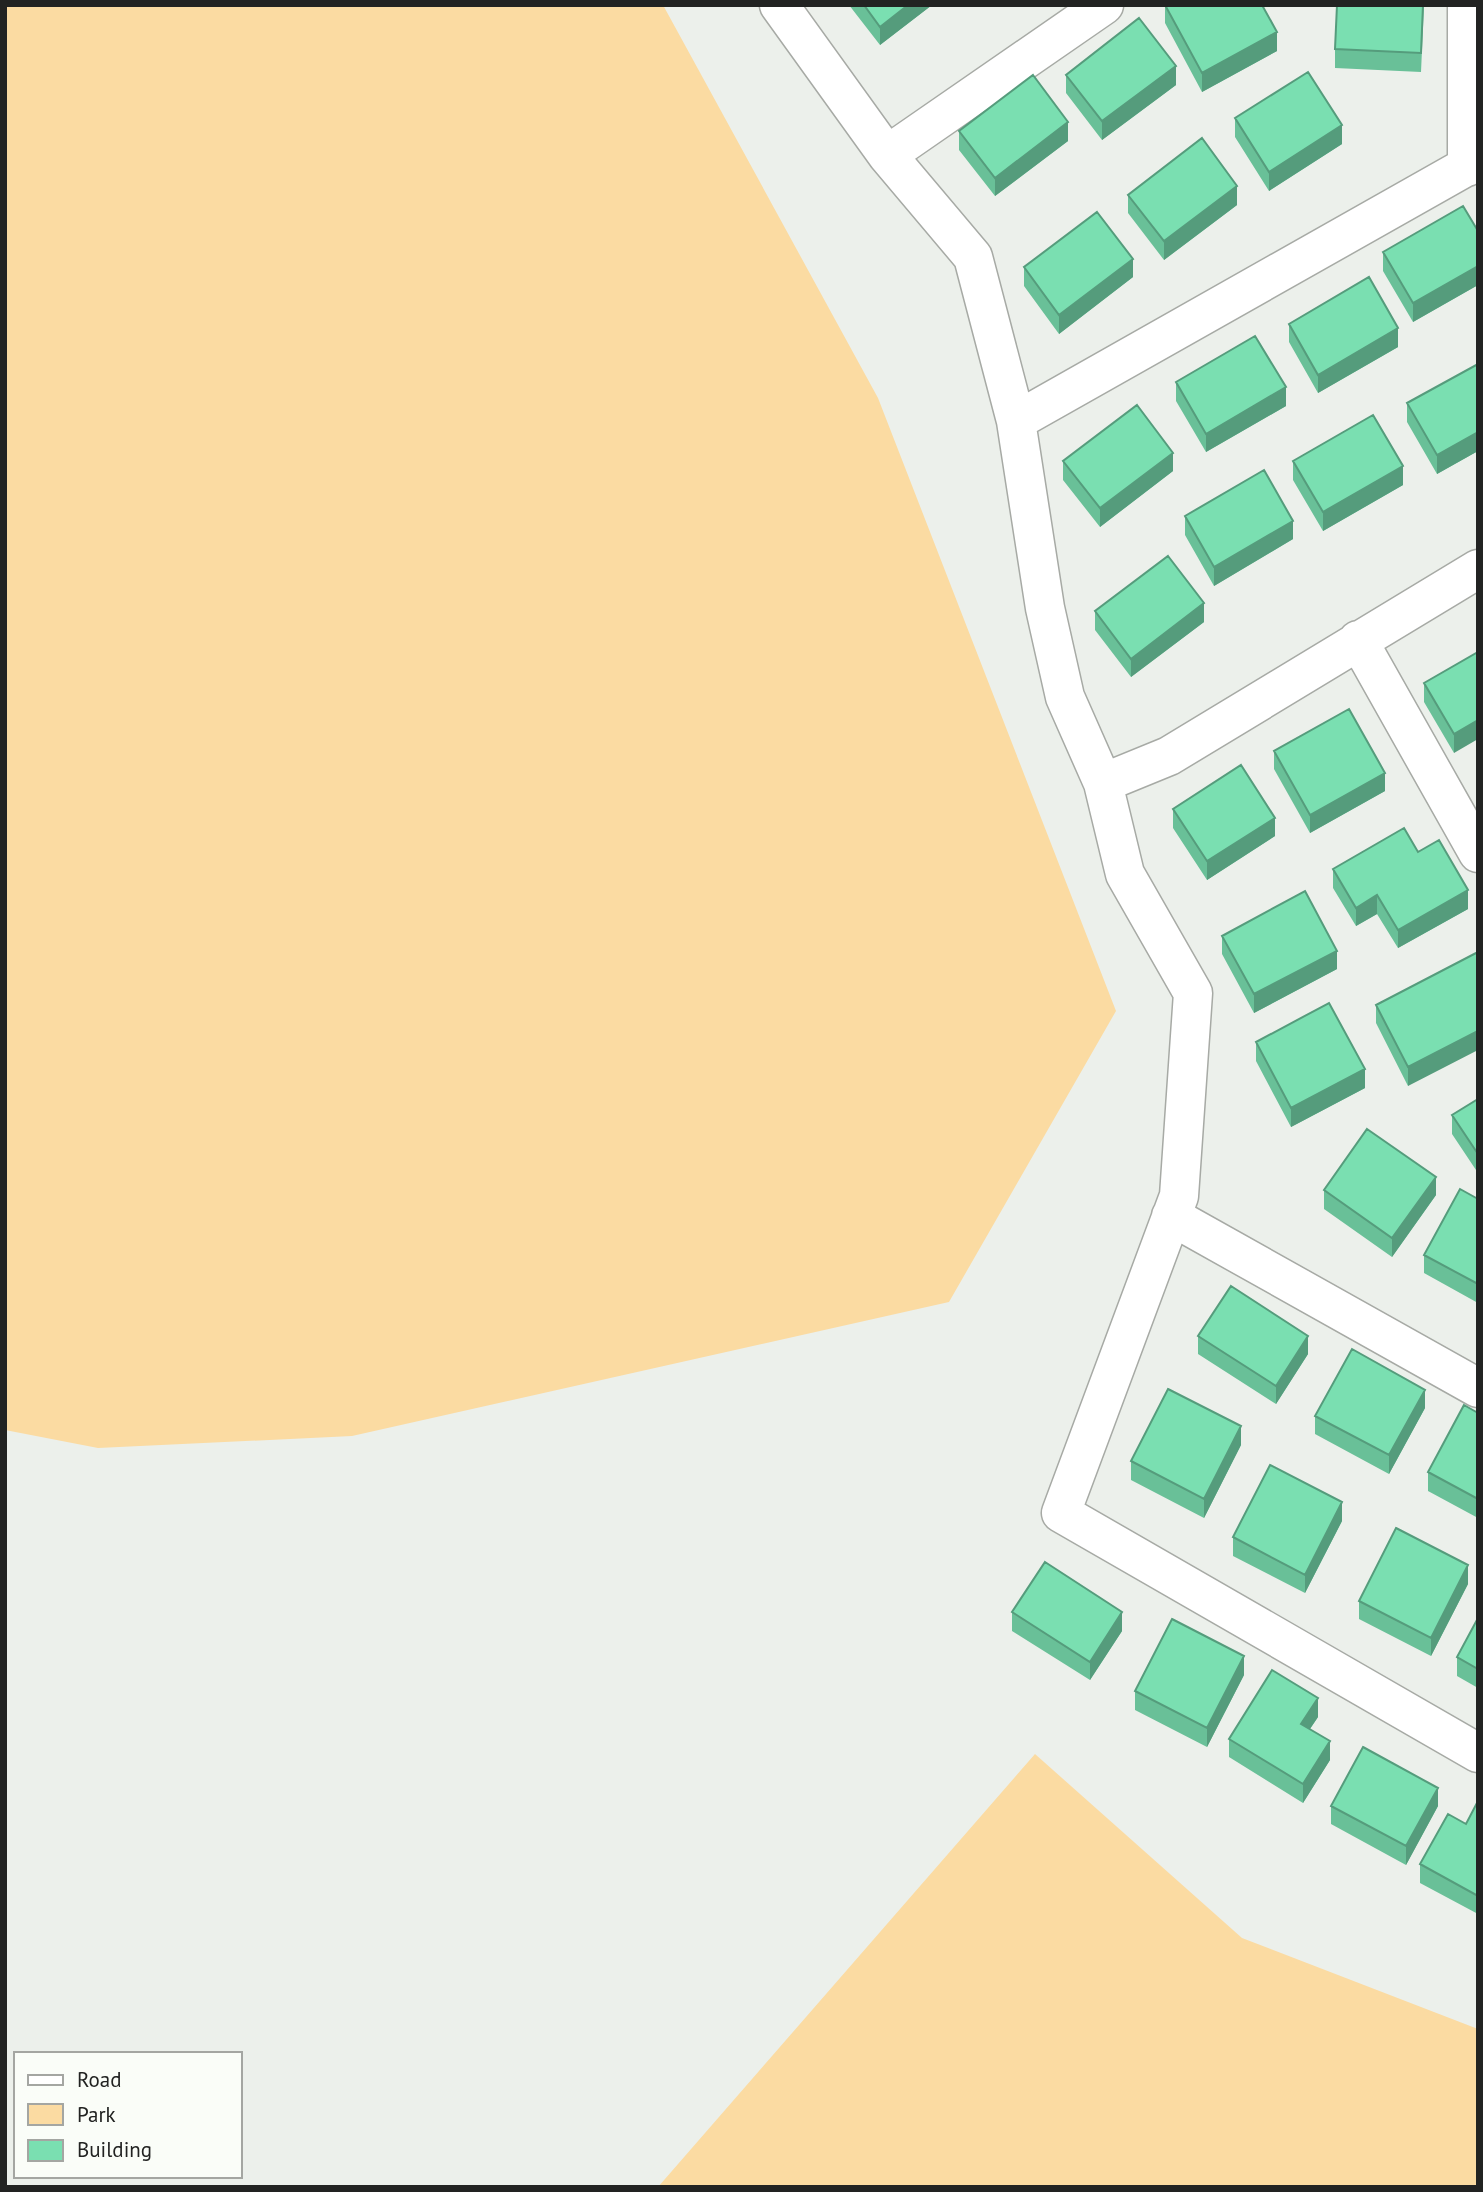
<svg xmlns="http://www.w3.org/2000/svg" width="1483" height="2192" viewBox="0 0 1483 2192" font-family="'PT Sans',sans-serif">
<rect width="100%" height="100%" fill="#ecf0eb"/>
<!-- green -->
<path fill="#fbdba2" d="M5 5H663L878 398 1116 1011 949 1302 352 1436 98 1448 5 1430Z
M1035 1754 1242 1938 1478 2029V2187H658Z"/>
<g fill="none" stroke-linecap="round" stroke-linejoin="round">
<!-- minor casing -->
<g stroke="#a7aaa5" stroke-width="41">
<path id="minor" d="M779 5 887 155 973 257 1016 421 1045 608 1065 697 1103 783 1125 874 1193 993 1179 1196 1061 1513 1478 1753
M887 155 1104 5
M1467 167V5
M1016 421 1478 160
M1358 640 1478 853
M1103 783 1169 756 1478 569
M1171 1216 1478 1388"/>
</g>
<!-- minor -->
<use href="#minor" stroke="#fff" stroke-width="38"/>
</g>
<!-- wall -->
<path fill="#69c098" d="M849 5H932L880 45Z
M1165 5 1277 51 1202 92 1165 23Z
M1424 5 1421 72 1335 68V49Z
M1066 75 1176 85 1102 140 1066 93Z
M1235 118 1342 144 1269 191 1235 137Z
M959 131 1068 141 995 196 959 150Z
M1128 195 1237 205 1164 260 1128 213Z
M1478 231V285L1413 322 1383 271V252Z
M1024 267 1133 277 1059 334 1024 286Z
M1289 324 1398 347 1318 393 1289 342Z
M1478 364V451L1437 474 1407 422V403Z
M1176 382 1286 406 1206 452 1176 401Z
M1063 461 1173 471 1100 527 1063 480Z
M1293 461 1403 485 1323 531 1293 480Z
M1185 516 1293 539 1214 586 1185 535Z
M1095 611 1204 622 1131 677 1095 630Z
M1478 652 1454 753 1424 702V683Z
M1274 751 1385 791 1310 833 1274 769Z
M1173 809 1275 836 1207 880 1173 828Z
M1418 852 1468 909 1398 948 1377 914 1356 926 1333 888V869Z
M1222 936 1337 969 1254 1013 1222 954Z
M1478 952 1408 1086 1376 1023V1005Z
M1256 1042 1365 1088 1291 1127 1256 1061Z
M1478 1099V1173L1452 1134V1115Z
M1324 1190 1436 1195 1392 1257 1324 1209Z
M1478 1199V1303L1424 1273V1255Z
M1198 1336 1308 1354 1276 1404 1198 1354Z
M1425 1408 1389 1474 1315 1434V1416Z
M1478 1413V1518L1428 1491V1472Z
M1241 1445 1204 1518 1131 1480V1461Z
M1342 1521 1305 1593 1233 1556V1537Z
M1468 1584 1431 1656 1359 1619V1601Z
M1012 1612 1122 1631 1090 1680 1012 1631Z
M1478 1618V1688L1457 1676V1657Z
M1244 1675 1207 1747 1135 1710V1691Z
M1318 1717 1310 1729 1330 1760 1303 1803 1229 1757V1739Z
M1478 1801V1914L1420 1883V1864L1466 1824Z
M1331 1806H1438L1406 1865 1331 1824Z"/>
<!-- shaded-wall -->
<path fill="#559c7c" d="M908 5H932L880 45V27Z
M1277 32V51L1202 92V73Z
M1176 66V85L1102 140V121Z
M1068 122V141L995 196V178Z
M1342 125V144L1269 191V172Z
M1237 186V205L1164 260V241Z
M1133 259V277L1059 334V315Z
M1478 266V285L1413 322V303Z
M1398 328V347L1318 393V375Z
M1286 387V406L1206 452V434Z
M1478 432V451L1437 474V455Z
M1173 453V471L1100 527V508Z
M1403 466V485L1323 531V512Z
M1293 521V539L1214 586V567Z
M1204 603V622L1131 677V659Z
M1478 720V739L1454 753V734Z
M1385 773V791L1310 833V815Z
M1275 818V836L1207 880V861Z
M1468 890V909L1398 948V930Z
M1377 895V914L1356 926V908Z
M1337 951V969L1254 1013V994Z
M1478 1031V1050L1408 1086V1067Z
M1365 1069V1088L1291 1127V1108Z
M1436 1177V1195L1392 1257V1238Z
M1308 1336V1354L1276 1404V1386Z
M1425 1390V1408L1389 1474V1455Z
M1241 1426V1445L1204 1518V1499Z
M1342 1502V1521L1305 1593V1575Z
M1468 1565V1584L1431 1656V1638Z
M1122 1612V1631L1090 1680V1662Z
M1244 1656V1675L1207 1747V1728Z
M1318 1698V1717L1301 1742V1724Z
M1330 1741V1760L1303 1803V1784Z
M1438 1788V1806L1406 1865V1846Z"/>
<!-- building -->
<path fill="#7adfb1" stroke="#559c7c" stroke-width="2" d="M864 5H908L880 27Z
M1165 5H1262L1277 32 1202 73Z
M1337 5H1423L1421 53 1335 49Z
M1139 18 1176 66 1102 121 1066 75Z
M1308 72 1342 125 1269 172 1235 118Z
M1033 75 1068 122 995 178 959 131Z
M1202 138 1237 186 1164 241 1128 195Z
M1463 206 1478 231V266L1413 303 1383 252Z
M1097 212 1133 259 1059 315 1024 267Z
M1369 277 1398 328 1318 375 1289 324Z
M1255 336 1286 387 1206 434 1176 382Z
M1478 364V432L1437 455 1407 403Z
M1137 405 1173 453 1100 508 1063 461Z
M1373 415 1403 466 1323 512 1293 461Z
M1264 470 1293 521 1214 567 1185 516Z
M1168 556 1204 603 1131 659 1095 611Z
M1478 652V720L1454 734 1424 683Z
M1349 709 1385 773 1310 815 1274 751Z
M1241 765 1275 818 1207 861 1173 809Z
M1404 828 1418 852 1439 840 1468 890 1398 930 1377 895 1356 908 1333 869Z
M1305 891 1337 951 1254 994 1222 936Z
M1478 952V1031L1408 1067 1376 1005Z
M1329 1003 1365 1069 1291 1108 1256 1042Z
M1478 1099V1154L1452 1115Z
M1367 1129 1436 1177 1392 1238 1324 1190Z
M1460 1189 1478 1199V1284L1424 1255Z
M1231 1286 1308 1336 1276 1386 1198 1336Z
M1352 1349 1425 1390 1389 1455 1315 1416Z
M1168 1389 1241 1426 1204 1499 1131 1461Z
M1464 1405 1478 1413V1499L1428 1472Z
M1270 1465 1342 1502 1305 1575 1233 1537Z
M1396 1528 1468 1565 1431 1638 1359 1601Z
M1045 1562 1122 1612 1090 1662 1012 1612Z
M1478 1618V1669L1457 1657Z
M1172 1619 1244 1656 1207 1728 1135 1691Z
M1272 1670 1318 1698 1301 1724 1330 1741 1303 1784 1229 1739Z
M1363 1747 1438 1788 1406 1846 1331 1806Z
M1478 1801V1896L1420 1864 1448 1814 1466 1824Z"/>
<!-- border -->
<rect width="1483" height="2192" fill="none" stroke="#222322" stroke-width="14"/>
<!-- legend -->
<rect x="14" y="2052" width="228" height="126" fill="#fafdf8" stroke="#a4a6a2" stroke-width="2"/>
<rect x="28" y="2075" width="35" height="10" fill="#ffffff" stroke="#a4a6a2" stroke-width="2"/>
<text x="77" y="2087" font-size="21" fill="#222322">Road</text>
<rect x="28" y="2104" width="35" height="21" fill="#fbdba2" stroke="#a4a6a2" stroke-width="2"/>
<text x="77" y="2122" font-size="21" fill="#222322">Park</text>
<rect x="28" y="2140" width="35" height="21" fill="#7adfb1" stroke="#a4a6a2" stroke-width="2"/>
<text x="77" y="2157" font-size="21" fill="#222322">Building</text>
</svg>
